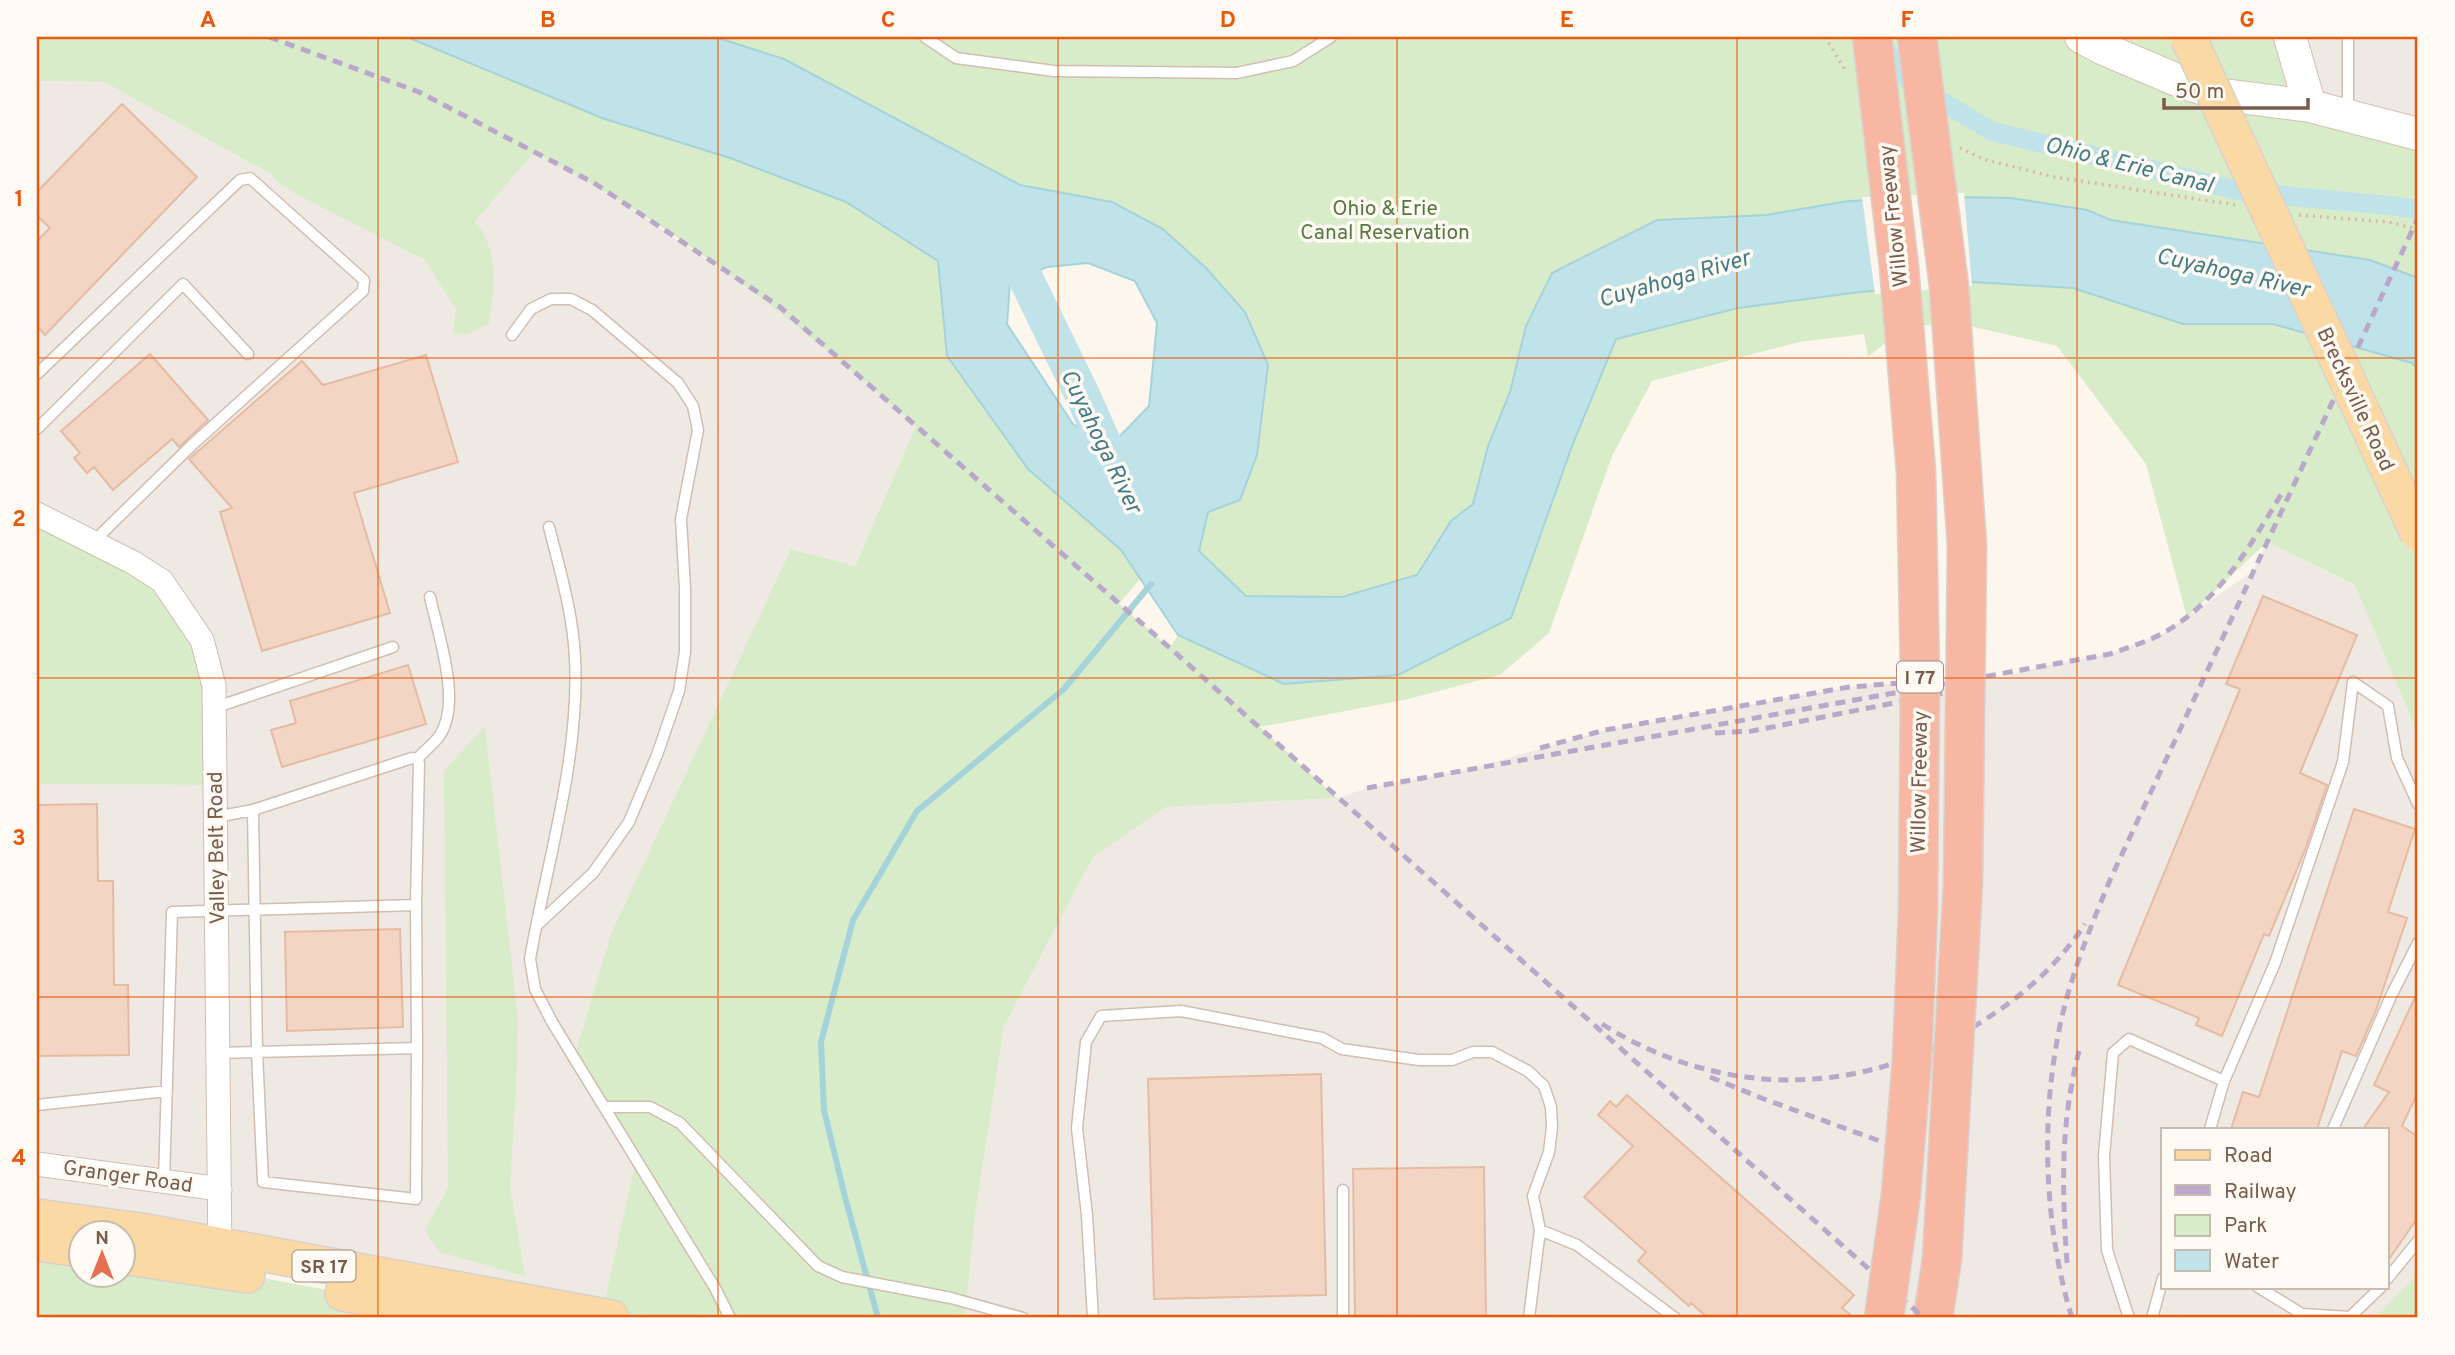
<svg xmlns="http://www.w3.org/2000/svg" width="2455" height="1355" viewBox="0 0 2455 1355" font-family="Overpass,sans-serif">
<rect width="100%" height="100%" fill="#fdf6ec"/>
<!-- industrial -->
<path fill="#efe9e4" fill-rule="evenodd" d="M2290 37H2418V134L2310 106Z
M37 81 104 82 437 267 534 152 594 183 760 296 836 356 916 426 855 566 792 549 636 1159 602 1316 37 1217V784L215 785 37 514Z
M2267 542 2356 586 2413 722 2418 743V1274L2375 1318H965L975 1216 1004 1026 1093 857 1166 807 1337 798 1371 787 1470 769 1605 730 1849 687 1875 684 1945 683 2004 677 2042 666 2109 654 2164 633 2253 571ZM2163 1129H2387V1287H2163Z"/>
<!-- green -->
<path fill="#d8ecc9" d="M37 37H407L602 118 730 158 846 202 938 261 947 357 1028 469 1121 550 1140 579 1119 604 1170 648 1178 635 1284 684 1398 675 1572 446 1616 339 1738 308 1859 292 1848 201 1767 215 1510 392 1488 446 1473 505 1451 521 1417 575 1342 597 1246 596 1199 552 1208 512 1240 500 1112 202 1020 185 784 59 715 37H2290L2310 106 2418 134V292L1972 282 2073 288 2183 324H2273L2360 346 2412 363 2418 369V743L2413 722 2355 585 2267 542 2187 617 2146 464 2057 346 1951 322 1904 328 1868 357 1864 334 1799 342 1652 381 1612 456 1549 633 1500 675 1404 700 1260 727 1337 798 1166 807 1093 857 1004 1026 975 1216 965 1318H601L636 1159 574 1058 611 934 791 549 855 566 916 426C798 323 674 224 534 152L475 222C500 250 494 290 489 324L467 334 453 333 456 309 425 260 296 194 275 180 272 175 104 82 37 81Z
M37 514 134 563 202 640 215 785 37 784Z
M485 726 518 1020 516 1088 510 1186 525 1276 439 1252 425 1230 448 1188 444 771Z
M37 1243 80 1249V1274H122L123 1256 220 1270 477 1318H37Z
M2418 1274V1318H2375Z"/>
<!-- water -->
<path fill="#bfe3e8" stroke="#a5d3da" stroke-width="2" fill-rule="evenodd" d="M407 37H715L784 59 1020 185 1112 202 1163 229 1207 269 1245 312 1268 365 1257 455 1240 500 1208 512 1199 551 1246 596 1342 597 1417 575 1451 521 1473 504 1488 446 1510 392 1526 326 1552 273 1657 220 1767 215 1848 201 1957 197 2011 198 2087 210 2111 220 2370 260 2418 278V369L2412 363 2273 324H2183L2073 288 1972 282 1860 292 1738 308 1616 339 1572 446 1511 618 1398 675 1284 684 1178 635 1121 550 1028 469 947 356 938 261 846 202 730 158 602 118ZM1088 263 1135 281 1157 323 1149 406 1120 436 1094 437 1073 424 1007 324 1010 283 1047 267Z"/>
<!-- pier -->
<path fill="#fdf6ec" d="M1964 193 1972 286 1875 294 1862 197Z"/>
<g fill="none" stroke-linecap="round" stroke-linejoin="round">
<!-- stream -->
<path stroke="#a5d3da" stroke-width="6" d="M878 1318 845 1197 824 1110 821 1042 853 920 917 811 1064 689 1151 584"/>
<!-- canal -->
<path stroke="#bfe3e8" stroke-width="19" d="M1880 42 1909 81 1991 131 2244 192 2395 206 2418 210"/>
<!-- river -->
<path stroke="#bfe3e8" stroke-width="35" d="M999 239 1009 244 1081 392 1121 481"/>
</g>
<!-- building -->
<path fill="#f3d5c3" stroke="#e6bba3" stroke-width="2" d="M122 104 197 177 45 335 37 326V241L50 228 37 216V192Z
M150 354 208 420 179 447 172 439 113 490 94 467 87 473 74 458 80 453 61 431Z
M426 355 458 462 354 493 390 613 262 651 220 512 232 508 189 459 302 361 323 385Z
M2263 596 2357 635 2300 773 2327 785 2305 850 2269 936 2264 934 2222 1036 2196 1025 2199 1018 2118 985 2240 689 2226 684Z
M408 665 426 724 282 767 271 730 296 723 290 701Z
M97 804 98 881H113L114 985H128L129 1055 37 1056V805Z
M2354 809 2415 829 2388 912 2407 918 2376 1010 2356 1056 2342 1051 2317 1129H2231L2243 1092 2259 1097Z
M400 929 403 1027 287 1031 285 932Z
M2418 991V1092L2402 1126 2418 1137V1217L2387 1262V1129H2363L2389 1092 2374 1085Z
M1321 1074 1326 1295 1154 1299 1148 1079Z
M1627 1095 1854 1295 1842 1308 1854 1318H1708L1691 1303 1689 1306 1638 1261 1646 1252 1584 1197 1633 1146 1598 1115 1610 1101 1616 1107Z
M1484 1167 1486 1318H1355L1353 1169Z"/>
<g fill="none" stroke-linecap="round" stroke-linejoin="round">
<!-- lane casing -->
<g stroke="#d1beb0" stroke-width="13">
<path id="lane" d="M925 37 956 58 1054 71 1237 73 1293 61 1331 37
M2348 37V111
M512 335 531 309 551 299H571L592 310 678 383 693 406 698 430 681 519 685 589V652L679 691 657 755 629 822 593 873 537 925
M37 374 240 180 250 178 364 280 363 291 193 444 93 542
M37 429 183 284 248 354
M549 527C560 570 573 614 575 658 580 758 547 861 530 959L535 989 552 1022 715 1288 730 1318
M214 708 393 647
M417 759C424 751 434 744 440 735 462 702 438 634 430 597
M216 817 253 810
M218 1053C284 1051 351 1050 417 1048L416 1199 263 1182 257 1052 253 810 412 758 417 759 419 763 416 905 417 1048
M2224 1081 2275 963 2343 762 2353 682 2388 706 2397 758 2418 804
M37 1105 167 1091
M605 1107H650L680 1123 818 1266 842 1277 951 1298 1023 1318
M2333 1129 2391 996 2418 943
M164 1181 172 912 416 905
M1343 1190V1318
M2387 1279 2418 1241
M2258 1287 2302 1314 2350 1317 2381 1287
M1093 1318 1087 1215 1077 1128 1086 1042 1101 1016 1181 1011 1322 1038 1342 1049 1419 1060H1452L1473 1052H1492L1528 1071 1544 1086 1551 1107 1552 1127 1549 1152 1533 1196 1540 1230
M1529 1318 1540 1230 1577 1245 1675 1318
M2129 1318 2107 1250 2104 1156 2113 1053 2129 1039 2224 1081 2210 1129
M2152 1318 2163 1278"/>
</g>
<!-- street casing -->
<g stroke="#d1beb0" stroke-width="25">
<path id="street" d="M37 514 134 563 162 581 202 640 214 686 220 1259
M37 1164 220 1189"/>
</g>
<!-- secondary casing -->
<g stroke="#d6c0b0" stroke-width="34">
<path id="secondary" d="M2081 37 2104 49 2184 83 2224 95 2310 106 2418 134
M2290 37 2310 106"/>
</g>
<!-- primary casing -->
<g stroke="#dad1cd" stroke-width="38">
<path id="primary" d="M37 1217 141 1231 611 1318
M37 1243 80 1249
M122 1256 247 1275
M343 1293 477 1318"/>
</g>
<!-- highway casing -->
<g stroke="#dad1cd" stroke-width="41">
<path id="highway" d="M1933 1318 1942 1259"/>
</g>
<!-- path -->
<path stroke="#d9b8a5" stroke-width="3.5" stroke-dasharray="2 5" stroke-linecap="butt" d="M1825 37 1847 73
M1960 148 1983 159 2054 177 2236 205
M2299 215 2388 222 2418 229"/>
<!-- lane -->
<use href="#lane" stroke="#fff" stroke-width="10"/>
<!-- street -->
<use href="#street" stroke="#fff" stroke-width="23"/>
<!-- secondary -->
<use href="#secondary" stroke="#fff" stroke-width="32"/>
<!-- primary -->
<use href="#primary" stroke="#fbd9a5" stroke-width="35"/>
<!-- highway -->
<use href="#highway" stroke="#f7b7a3" stroke-width="38"/>
<!-- rail -->
<path stroke="#b9a8c9" stroke-width="5" stroke-dasharray="10 7" stroke-linecap="butt" d="M269 37 419 92 594 183 780 307 1170 648 1924 1318
M1715 733 1752 731 1980 686
M1540 748 1605 730 1849 687 1901 683
M1367 788 2110 654C2128 647 2148 642 2165 632 2220 600 2250 546 2282 493
M1602 1024C1719 1098 1856 1098 1973 1027 2018 1000 2056 968 2085 924
M1710 1077 1764 1099 1910 1152
M2067 1263C2062 1188 2060 1125 2079 1051
M2072 1318C2041 1217 2039 1092 2069 990 2080 953 2095 916 2110 880L2418 218"/>
<!-- primary-bridge casing -->
<g stroke="#dad1cd" stroke-width="38" stroke-linecap="butt">
<path id="primary-bridge" d="M2188 37 2418 533"/>
</g>
<!-- highway-bridge casing -->
<g stroke="#dad1cd" stroke-width="41" stroke-linecap="butt">
<path id="highway-bridge" d="M1872 37 1899 267 1916 471 1920 673 1918 911 1912 1059 1901 1194 1884 1318
M1917 37 1949 286 1967 546 1963 884 1942 1259"/>
</g>
<!-- primary-bridge -->
<use href="#primary-bridge" stroke="#fbd9a5" stroke-width="35"/>
<!-- highway-bridge -->
<use href="#highway-bridge" stroke="#f7b7a3" stroke-width="38"/>
</g>
<!-- grid -->
<path fill="none" stroke="#e8590c" stroke-width="2" stroke-opacity="0.55" d="M378 37V1318M718 37V1318M1058 37V1318M1397 37V1318M1737 37V1318M2077 37V1318M37 358H2418M37 678H2418M37 997H2418"/>
<g text-anchor="middle" stroke-width="7" stroke-linejoin="round" paint-order="stroke">
<!-- shield labels -->
<g fill="#fffaf3" stroke="#a28b7f" stroke-width="2">
<rect x="1897" y="661.5" width="46" height="31" rx="5"/>
<rect x="292.5" y="1250.5" width="63" height="31" rx="5"/>
</g>
<g font-size="19" font-weight="bold" fill="#7a5c4d">
<text x="1920" y="684">I 77</text>
<text x="324" y="1273">SR 17</text>
</g>
<!-- park labels -->
<g font-size="21" fill="#537a41" stroke="#fffaf3">
<text x="1385" y="215">Ohio &amp; Erie<tspan x="1385" dy="24">Canal Reservation</tspan></text>
</g>
<!-- street labels -->
<g font-size="21" fill="#7a5c4d" stroke="#fffaf3">
<text transform="translate(1893 216) rotate(-96)" y="7">Willow Freeway</text>
<text transform="translate(2356 399) rotate(65)" y="7">Brecksville Road</text>
<text transform="translate(1919 782) rotate(-89)" y="7">Willow Freeway</text>
<text transform="translate(216 848) rotate(-91)" y="7">Valley Belt Road</text>
<text transform="translate(128 1176) rotate(8)" y="7">Granger Road</text>
</g>
<!-- water labels -->
<g font-size="23" font-style="italic" fill="#437c86" stroke="#fffaf3">
<text transform="translate(2129 164) rotate(14)" y="8">Ohio &amp; Erie Canal</text>
<text transform="translate(2233 272) rotate(13)" y="8">Cuyahoga River</text>
<text transform="translate(1674 278) rotate(-16)" y="8">Cuyahoga River</text>
<text transform="translate(1102 441) rotate(64)" y="8">Cuyahoga River</text>
</g>
</g>
<!-- border -->
<rect width="2455" height="1355" fill="none" stroke="#fffaf3" stroke-width="77"/>
<!-- legend -->
<rect x="2161" y="1128" width="228" height="161" fill="#fffaf3" stroke="#cabbb1" stroke-width="2"/>
<rect x="2175" y="1150" width="35" height="10" fill="#fbd9a5" stroke="#cabbb1" stroke-width="2"/>
<text x="2224" y="1162" font-size="21" fill="#7a5c4d">Road</text>
<rect x="2175" y="1185" width="35" height="10" fill="#b9a8c9" stroke="#cabbb1" stroke-width="2"/>
<text x="2224" y="1198" font-size="21" fill="#7a5c4d">Railway</text>
<rect x="2175" y="1215" width="35" height="21" fill="#d8ecc9" stroke="#cabbb1" stroke-width="2"/>
<text x="2224" y="1232" font-size="21" fill="#7a5c4d">Park</text>
<rect x="2175" y="1250" width="35" height="21" fill="#bfe3e8" stroke="#cabbb1" stroke-width="2"/>
<text x="2224" y="1268" font-size="21" fill="#7a5c4d">Water</text>
<!-- north arrow -->
<g transform="translate(102 1254)"><circle r="33" fill="#fffaf3" stroke="#cabbb1" stroke-width="2"/>
<path d="M0-5L12 26L0 18L-12 26Z" fill="#e76f51"/>
<text y="-10" font-size="19" font-weight="bold" text-anchor="middle" fill="#7a5c4d">N</text>
</g>
<!-- scale -->
<path d="M2164 98v10h144v-10" fill="none" stroke="#7a5c4d" stroke-width="3.5"/>
<text x="2175" y="98" font-size="21" fill="#7a5c4d" stroke="#fffaf3" stroke-width="5" paint-order="stroke">50 m</text>
<rect x="38" y="38" width="2378" height="1278" fill="none" stroke="#e8590c" stroke-width="2.5"/>
<g font-size="23" text-anchor="middle" font-weight="bold" fill="#e8590c">
<text x="208" y="27">A</text>
<text x="548" y="27">B</text>
<text x="888" y="27">C</text>
<text x="1228" y="27">D</text>
<text x="1567" y="27">E</text>
<text x="1907" y="27">F</text>
<text x="2247" y="27">G</text>
<text x="19" y="206">1</text>
<text x="19" y="526">2</text>
<text x="19" y="845">3</text>
<text x="19" y="1165">4</text>
</g>
</svg>
